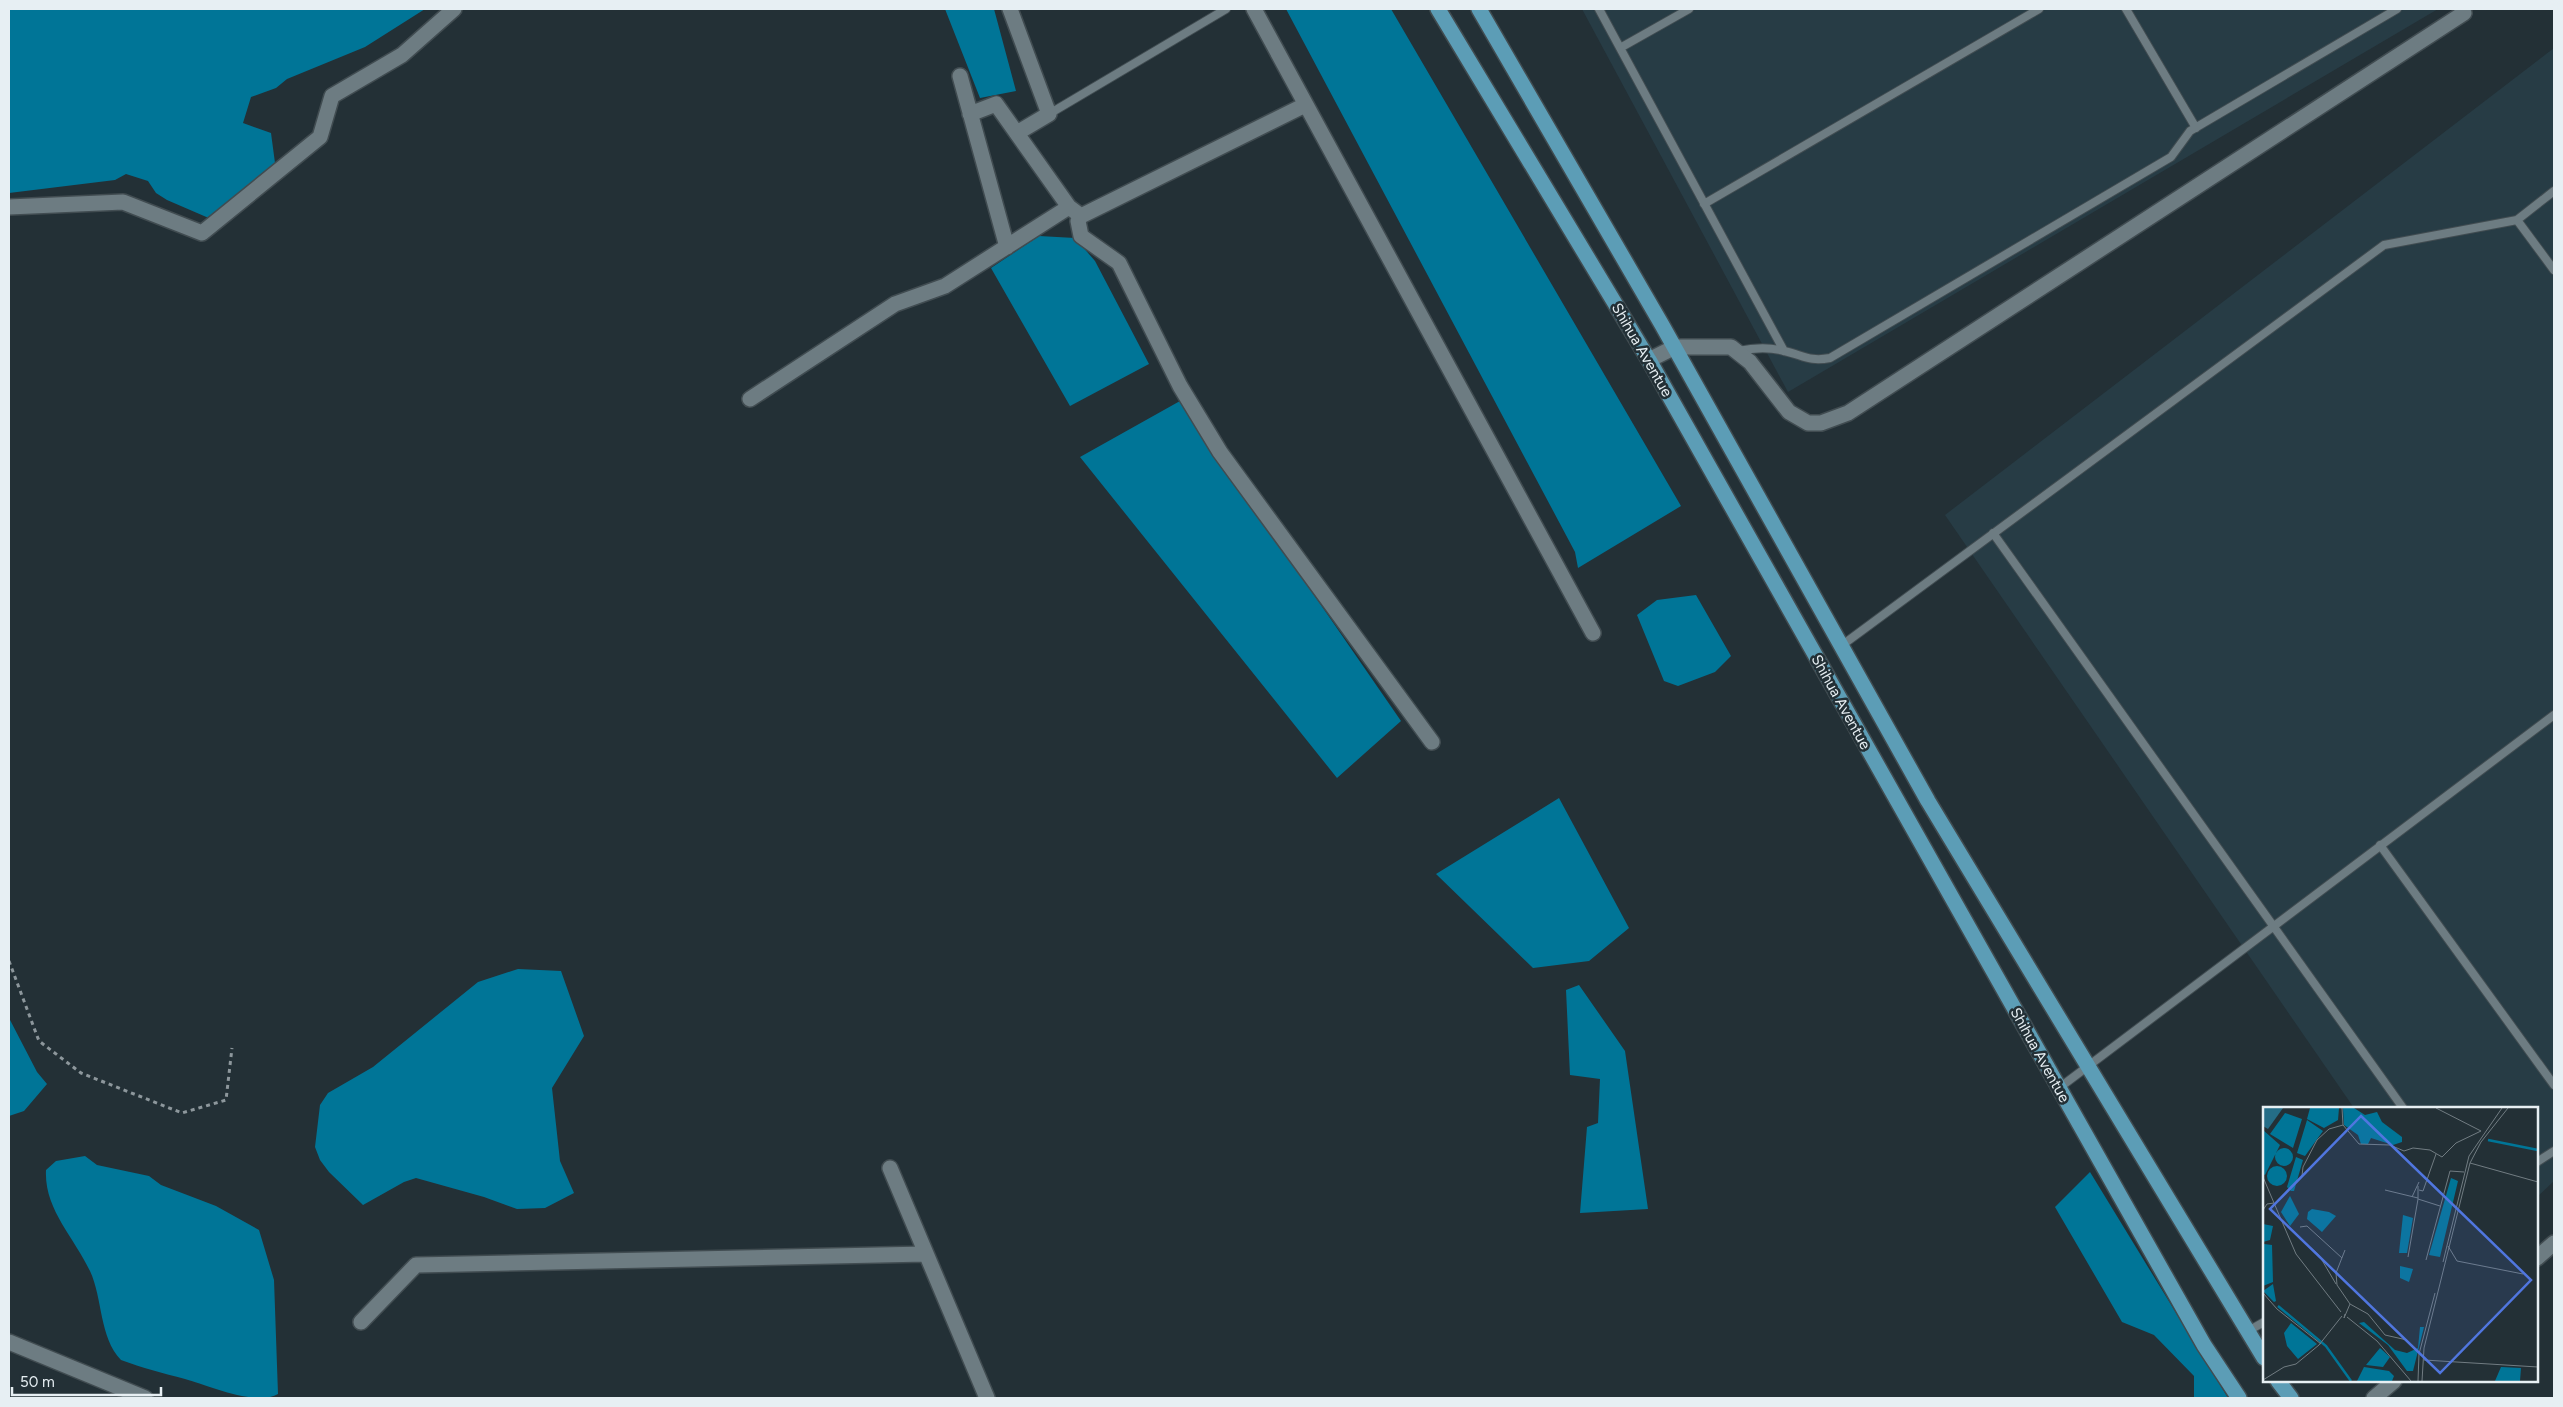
<svg xmlns="http://www.w3.org/2000/svg" width="2563" height="1407" viewBox="0 0 2563 1407" font-family="Figtree,sans-serif">
<rect width="100%" height="100%" fill="#233036"/>
<!-- built -->
<path fill="#273c45" d="M1582 9H2438L1788 392Z
M2554 48V1181L2537 1197V1108H2354L1945 515Z"/>
<!-- water -->
<path fill="#007597" d="M9 9H425L365 47 287 79 276 88 251 97 243 123 271 133 275 163 271 176 211 219 167 200 156 193 148 181 126 174 115 180 9 193Z
M945 9H994L1016 91 980 98Z
M1286 9H1391L1681 506 1578 568 1575 552Z
M1039 236 1075 238 1095 261 1149 364 1070 406 991 268Z
M1180 401 1401 721 1337 778 1080 457Z
M1696 595 1731 656 1715 672 1678 686 1664 681 1637 615 1657 600Z
M1559 798 1629 928 1589 961 1533 968 1436 874Z
M518 969 561 971 584 1036 552 1088 560 1161 574 1193 545 1208 517 1209 484 1197 416 1178 404 1182 363 1205 329 1172 320 1160 315 1147 320 1105 328 1093 373 1067 478 982Z
M1579 985 1625 1051 1648 1209 1580 1213 1587 1127 1598 1123 1600 1079 1570 1075 1566 990Z
M9 1018 37 1072 47 1084 24 1111 9 1116Z
M85 1156 97 1165 149 1176 161 1185 216 1206 259 1230 274 1280 278 1394C257 1407 207 1385 185 1379 163 1373 142 1368 121 1360 99 1337 103 1299 90 1271 74 1237 44 1209 46 1170L56 1161Z
M2090 1172 2228 1398H2194V1376L2154 1335 2122 1322 2055 1207Z"/>
<g fill="none" stroke-linecap="round" stroke-linejoin="round">
<!-- lane casing -->
<g stroke="#414c51" stroke-width="10">
<path id="lane" d="M1599 9 1784 351
M2126 9 2196 128
M1620 48 1689 9
M1049 114 1226 9
M1704 204 2039 9
M2517 220 2554 270
M1738 351C1752 348 1770 347 1784 351 1803 355 1809 362 1830 358L2171 157 2190 131 2397 9
M1993 533 2403 1108
M1841 646 2384 245 2517 220 2554 191
M2380 845 2554 1085
M2059 1088 2554 715
M2537 1162 2554 1151
M2248 1331 2264 1322"/>
</g>
<!-- street casing -->
<g stroke="#414c51" stroke-width="18">
<path id="street" d="M1010 9 1049 114 1017 133
M1254 9 1593 633
M960 76 1007 247
M970 114 996 104 1069 207 1081 216 1305 105
M9 207 123 202 202 233 320 137 332 96 402 55 454 9
M1081 216 1078 221 1081 236 1119 263 1180 386 1220 452 1432 742
M1649 360 1675 347H1731L1750 362 1789 412 1808 423H1821L1848 413 2464 13
M750 399 895 304 945 286 1069 207
M890 1168 987 1398
M2537 1258 2554 1243
M361 1322 416 1265 926 1254
M9 1342 145 1398
M2374 1398 2394 1381"/>
</g>
<!-- primary casing -->
<g stroke="#414c51" stroke-width="18">
<path id="primary" d="M1438 9 1649 360 2204 1345 2239 1398
M1479 9 1662 325 1928 801 2264 1358
M2278 1381 2291 1398"/>
</g>
<!-- path -->
<path stroke="#8d979c" stroke-width="3" stroke-dasharray="4 4" stroke-linecap="butt" d="M9 961 39 1041 81 1073 182 1113 226 1100 232 1048"/>
<!-- lane -->
<use href="#lane" stroke="#6d7c82" stroke-width="8"/>
<!-- street -->
<use href="#street" stroke="#6d7c82" stroke-width="15"/>
<!-- primary -->
<use href="#primary" stroke="#5c9db6" stroke-width="15"/>
</g>
<g text-anchor="middle" stroke-width="5" stroke-linejoin="round" paint-order="stroke">
<!-- street labels -->
<g font-size="15" fill="#e7eff3" stroke="#233036">
<text transform="translate(1642 350) rotate(60)" y="5">Shihua Aventue</text>
<text transform="translate(1841 702) rotate(61)" y="5">Shihua Aventue</text>
<text transform="translate(2040 1055) rotate(61)" y="5">Shihua Aventue</text>
</g>
</g>
<!-- overview -->
<g transform="translate(2263 1107)">
<rect width="275" height="275" fill="#233036"/>
<path d="M0 1H20L5 22 0 19Z" fill="#256d87"/>
<path d="M47 1H76L75 13 61 21 44 12ZM80 1H91L102 8 114 5 119 15 139 30V35L130 38 108 31 105 37H98L95 28 81 18ZM22 6 39 12 30 41 7 27ZM44 13 60 24 42 49 34 46ZM0 23 17 38 2 68 0 67ZM12 50a9 9 0 1 1 18 0a9 9 0 1 1-18 0ZM33 50 40 53 31 84H28L24 80ZM4 69a10 10 0 1 1 20 0a10 10 0 1 1-20 0ZM188 71 195 74 177 150 166 148ZM27 89 36 107 27 119 18 105ZM49 102 66 105 73 109 59 125 44 112 45 105ZM140 108 150 111 144 146H136ZM0 117 10 119 7 133 0 135ZM1 137 9 138 10 175 0 179ZM137 159 150 162 146 175 137 171ZM10 177 13 194 11 195 0 184ZM101 215 132 243 144 246 155 241 157 220H161L150 264H144L125 238 96 216ZM28 216 54 237 35 252 24 239 21 226ZM117 241 127 250 120 260 103 258ZM101 260 126 264 131 269 129 274H94ZM238 260 258 261 257 274H232Z" fill="#007597"/>
<path fill="none" stroke="#007597" stroke-width="2.5" d="M225 33 275 43M15 199 63 239 88 274"/>
<path fill="none" stroke="#717c82" stroke-width="1" d="M79 1 80 18 96 37 127 38 141 44 150 41 167 43 179 50 193 36 218 24M173 1 218 24M207 56 275 75M39 69 40 60 54 33 66 22 80 18M0 70 11 96 4 97 0 103M155 79V92L177 99M122 83 155 91M156 83 160 84 173 47M149 90 156 75M11 96 33 147 78 205M37 120 44 119 79 151M38 132 56 148 73 177M185 139 194 154 260 167M82 143 73 166 74 178 87 197M145 150 155 92M163 153 187 64 201 65M180 155 206 49 239 1M0 186 14 202 58 237M82 207 81 211 87 197 105 207 122 228 144 233M84 210 114 234 148 274M161 253 275 260M0 273 21 260 33 257 56 238 79 209M155 274 156 247 172 186M159 274 161 241 207 56 218 35 245 1"/>
<path fill="#5076df" fill-opacity="0.15" stroke="#5076df" stroke-width="2.5" d="M98 9 268 173 177 266 7 102Z"/>
<rect width="275" height="275" fill="none" stroke="#e7eff3" stroke-width="2.5"/>
</g>
<!-- border -->
<rect width="2563" height="1407" fill="none" stroke="#e7eff3" stroke-width="20"/>
<!-- scale -->
<path d="M12 1387v8h149v-8" fill="none" stroke="#e7eff3" stroke-width="2.5"/>
<text x="20" y="1387" font-size="15" fill="#e7eff3" stroke="#233036" stroke-width="4" paint-order="stroke">50 m</text>
</svg>
